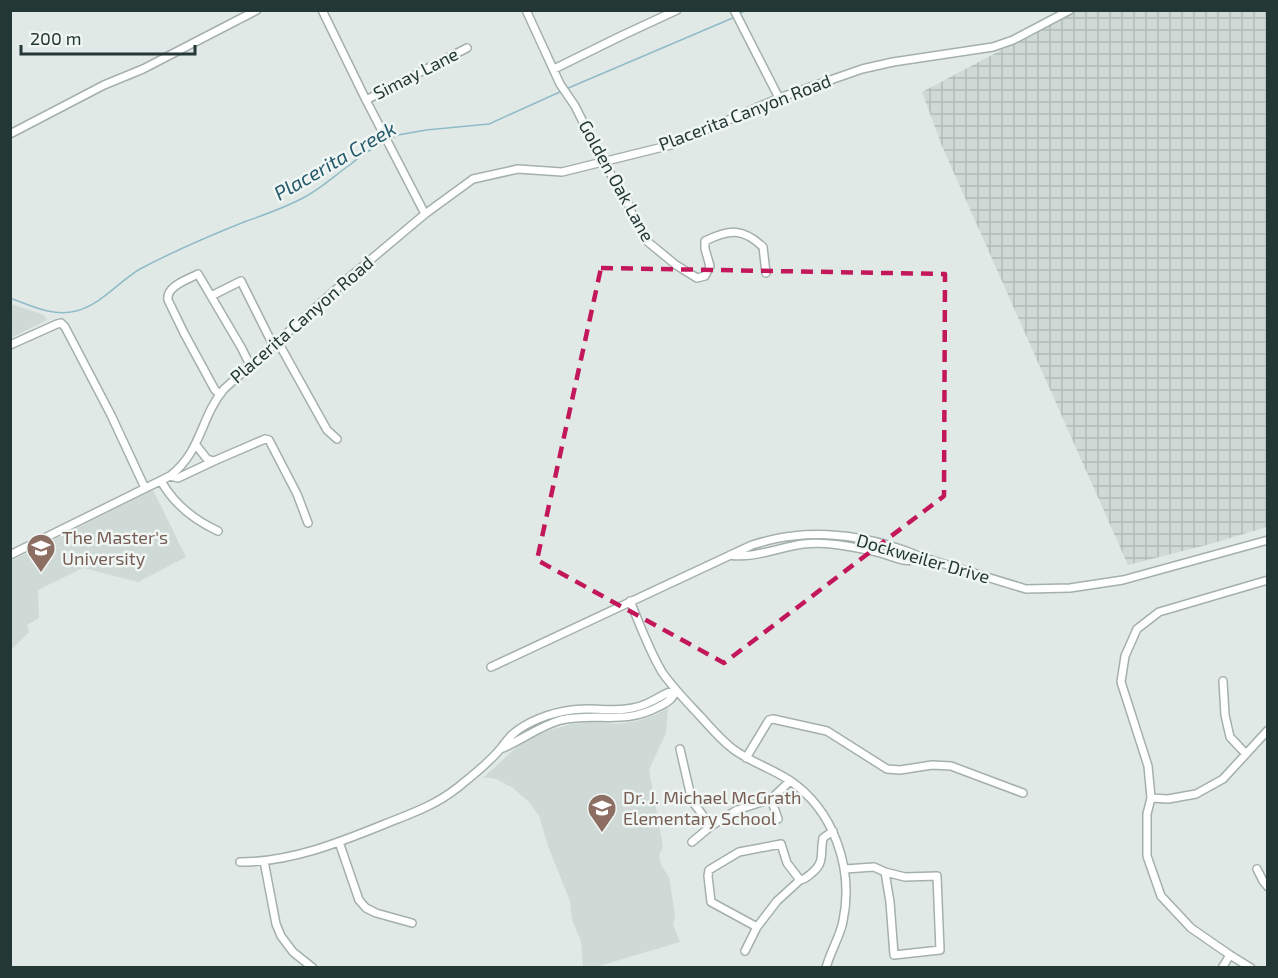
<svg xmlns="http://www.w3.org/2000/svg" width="1278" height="978" viewBox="0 0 1278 978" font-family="'Exo 2',sans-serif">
<defs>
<pattern id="industrial-grid" width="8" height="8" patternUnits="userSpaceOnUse" patternTransform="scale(1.5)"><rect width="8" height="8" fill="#cfd9d5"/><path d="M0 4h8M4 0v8" fill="none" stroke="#b1bbb7"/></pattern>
</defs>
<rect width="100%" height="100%" fill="#e1e9e6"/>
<!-- built -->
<path fill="#cfd9d5" d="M11 304 44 315 47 320 11 338Z
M153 490 186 557 138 582 83 568 38 590 39 618 27 625 29 632 11 650V561Z
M668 708 666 733 649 770 663 846 659 856 661 865 669 877 675 915 673 925 680 942 596 967H583L581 941 572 920 570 901 548 846 539 816 530 803 513 788 496 779 490 778H483L520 744 537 734 571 724 592 722 618 724 637 721 657 714Z"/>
<!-- industrial -->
<path fill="url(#industrial-grid)" d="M1077 10 1267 11V527L1210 544 1128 565 942 146 922 92Z"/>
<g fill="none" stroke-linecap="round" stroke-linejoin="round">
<!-- stream -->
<path stroke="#8fbbc8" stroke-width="1.5" d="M739 14 746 10
M566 89 735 17
M389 139 398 135 426 130 489 124 562 91
M10 298C32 306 53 317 76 311 102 304 118 282 140 269 174 251 209 236 244 222 264 215 284 208 303 198 321 189 335 175 351 164 361 155 373 148 385 141"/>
<!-- street casing -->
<g stroke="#a4b0ad" stroke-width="10">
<path id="street" d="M322 10 366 100 425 214
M526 10 560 84 575 106 603 162 627 200 633 217 645 235 648 242 676 265 697 278 705 276 710 266 705 249V241C730 229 743 228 763 247L766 273
M734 10 779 98
M554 69 621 36 677 10
M366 100 467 48
M10 134 104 85 143 69 257 10
M211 296 241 281 273 345
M278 342 327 430 337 439
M10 345 57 324 61 323 65 327 111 415 145 488
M220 394 215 390 184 333 168 300C166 286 187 280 198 274L241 347 250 365
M196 445 207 459 214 461 265 439 269 440 297 494 308 523
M170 476 178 478 214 461
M161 481C174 504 194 520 218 531
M10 555 170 476C202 451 200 418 224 389L350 277 425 214 473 179 518 169 562 172 671 145 779 98 862 69 893 62 993 47 1013 40 1070 10
M730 555C753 559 780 547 803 544 827 541 853 547 877 552 891 555 908 566 921 557
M630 601C640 625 649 650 662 672 673 688 687 702 701 717 711 728 721 740 733 749 750 762 771 768 789 780 834 810 854 869 843 921 840 937 830 952 826 968
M491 667 752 545C765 541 779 537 793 536 836 531 882 540 921 557L1026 589 1070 588 1123 580 1268 540
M1223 681 1225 715 1230 737 1246 754
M503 748C523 739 540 726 561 720 597 712 624 726 660 706 668 702 673 699 676 690
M680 749 692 801 711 826
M746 758 769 720 773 719 827 731 887 769 900 770 932 765 951 766 1023 793
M1151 798 1168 799 1196 794 1223 779 1268 730
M771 799 778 819
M339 842 359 900 366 908 376 913 412 923
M692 842 711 826 737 810 771 799 790 781
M264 861 276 924 281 936 293 952 313 968
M240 862C291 862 338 843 385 824 410 814 436 805 457 788 472 776 489 763 501 748 509 738 512 733 524 726 543 715 567 709 589 709 601 709 614 711 626 709 635 708 643 706 652 701 660 697 667 692 676 690
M845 869 874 867 885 872 905 877 937 876 940 950 894 955 890 902 885 872
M1257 869 1263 881 1268 887
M757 927 711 902 708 876 709 870 739 852 781 844 787 863 800 880
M745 951 757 927 777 901 800 880C806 879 808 876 813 872 825 862 820 852 823 838L833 831
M1222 968 1230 955
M1251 968 1230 955 1191 928 1161 896 1147 856V814L1151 798 1148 766 1121 682 1125 656 1137 629 1159 612 1268 580"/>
</g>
<!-- street -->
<use href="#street" stroke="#fff" stroke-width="7"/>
</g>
<!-- marked area -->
<path fill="none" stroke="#c2185b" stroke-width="4.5" stroke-dasharray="12 8" stroke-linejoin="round" d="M601 268 945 274 944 496 724 663 537 560Z"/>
<!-- icons -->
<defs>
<g id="university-pin" transform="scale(1.5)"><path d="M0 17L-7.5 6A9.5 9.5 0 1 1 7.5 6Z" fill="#8d6e63" stroke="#f0f6f4"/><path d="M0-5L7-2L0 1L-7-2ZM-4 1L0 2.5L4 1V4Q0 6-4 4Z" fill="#fff"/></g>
<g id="school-pin" transform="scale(1.5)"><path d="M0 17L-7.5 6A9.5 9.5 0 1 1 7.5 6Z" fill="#8d6e63" stroke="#f0f6f4"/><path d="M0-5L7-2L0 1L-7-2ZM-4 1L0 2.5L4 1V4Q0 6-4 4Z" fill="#fff"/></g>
</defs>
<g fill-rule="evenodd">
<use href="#university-pin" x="41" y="548"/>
<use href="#school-pin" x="602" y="808"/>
</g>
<g text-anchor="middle" stroke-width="5" stroke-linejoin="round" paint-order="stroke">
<!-- street labels -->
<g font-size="18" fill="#233834" stroke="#f0f6f4">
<text transform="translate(416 74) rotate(-27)" y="6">Simay Lane</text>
<text transform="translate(745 113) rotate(-21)" y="6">Placerita Canyon Road</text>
<text transform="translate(616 181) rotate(61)" y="6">Golden Oak Lane</text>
<text transform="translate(302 320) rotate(-41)" y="6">Placerita Canyon Road</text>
<text transform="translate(923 559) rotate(16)" y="6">Dockweiler Drive</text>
</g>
<!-- education labels -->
<g font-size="18" fill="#785e54" stroke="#f0f6f4" text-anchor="start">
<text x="62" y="544">The Master's<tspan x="62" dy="21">University</tspan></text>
<text x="623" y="804">Dr. J. Michael McGrath<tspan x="623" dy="21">Elementary School</tspan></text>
</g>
<!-- water labels -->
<g font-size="20" font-style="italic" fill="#255a6c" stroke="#f0f6f4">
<text transform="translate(335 161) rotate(-30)" y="7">Placerita Creek</text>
</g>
</g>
<!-- border -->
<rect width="1278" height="978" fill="none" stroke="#233834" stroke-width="24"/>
<!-- scale -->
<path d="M21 45v9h174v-9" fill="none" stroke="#233834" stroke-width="3"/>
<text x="30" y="45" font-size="18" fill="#233834" stroke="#f0f6f4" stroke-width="4.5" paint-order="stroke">200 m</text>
</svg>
